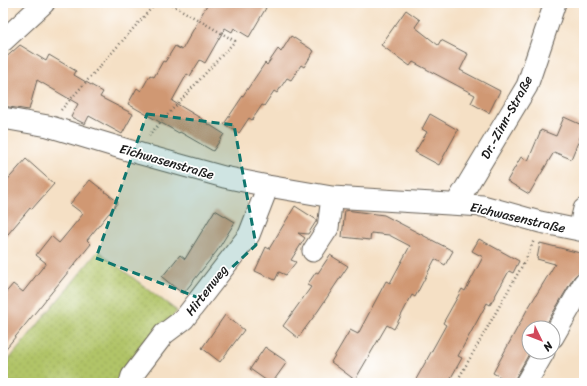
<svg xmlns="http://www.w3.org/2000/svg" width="587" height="386" viewBox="0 0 587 386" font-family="Sriracha,sans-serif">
<defs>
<pattern id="grass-dots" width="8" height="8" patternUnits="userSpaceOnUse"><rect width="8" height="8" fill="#b1c467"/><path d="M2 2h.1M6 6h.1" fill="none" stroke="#98a859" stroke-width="1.8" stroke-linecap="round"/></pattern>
</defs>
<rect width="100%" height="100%" fill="#fff"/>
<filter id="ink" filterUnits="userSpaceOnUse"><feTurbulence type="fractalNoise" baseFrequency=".025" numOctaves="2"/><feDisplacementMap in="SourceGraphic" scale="8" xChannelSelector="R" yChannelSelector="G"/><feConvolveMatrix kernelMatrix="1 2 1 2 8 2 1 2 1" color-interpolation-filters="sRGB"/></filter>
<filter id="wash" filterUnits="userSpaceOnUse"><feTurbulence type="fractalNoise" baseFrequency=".012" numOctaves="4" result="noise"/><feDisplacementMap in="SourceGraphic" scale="16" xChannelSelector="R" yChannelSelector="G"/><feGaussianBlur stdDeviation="0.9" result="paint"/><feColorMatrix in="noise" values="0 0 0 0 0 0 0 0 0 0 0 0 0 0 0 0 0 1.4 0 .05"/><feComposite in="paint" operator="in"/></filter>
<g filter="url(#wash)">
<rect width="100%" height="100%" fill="#f5e0c5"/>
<!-- grass -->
<path fill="url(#grass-dots)" stroke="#667042" d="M99 250 108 259 177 311 119 383H3V367Z"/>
<g id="blocks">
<!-- building -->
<path fill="#d09873" d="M208 3H258L266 8 249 37 234 28 232 32 225 28 205 63 200 60 190 76 187 74 172 101 202 119V120L224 134 213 151 180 132 179 133 128 104 137 88 141 91 150 75 154 77 163 61 165 62 175 46 182 50Z
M406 10 420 20 415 27 438 45 441 40 468 54 460 70 500 91 489 113 471 103 475 95 413 62 410 66 381 45Z
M291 36 314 51 304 67 301 65 291 80 287 78 277 93 274 91 264 106 262 105 252 120 249 118 239 133 224 124 265 63 267 65 278 49 281 52Z
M20 45 46 61 49 55 76 71 74 75 103 92 100 97 133 114 122 134 89 116 85 124 71 117 78 104 37 80 29 110 3 106V60Z
M430 114 458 130 439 165 415 152 427 132 422 129Z
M564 117 584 126V128L571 159 554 152 529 194 507 181 521 157 528 161 541 130 556 136Z
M26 159 54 184 32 209 30 208 3 240V185Z
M90 180 118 202 87 240 91 244 3 352V296L13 284 23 292 46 263 36 255 51 236 59 243 83 214 70 204Z
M295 206 317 220 308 234 298 233 305 238 291 260 296 262 286 275 279 272 275 280 255 271 266 247 269 249Z
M215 210 235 222 217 251 183 294 162 277 180 255 185 259Z
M345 210 384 215 453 251 445 265 435 259 415 297 412 295 394 329 387 325 355 380 331 362 350 330 358 334 386 281 390 283 410 246 389 235 371 233 370 240 342 237Z
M479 239 519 261 513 273 509 271 490 305 487 303 458 356 462 358 448 383H414L446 325 443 323 462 289 465 291 483 257 472 251Z
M540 243 584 254V265L580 272 578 273 574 277 544 328H529V352H530L516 377 514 383H511L493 373 527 310 555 264 537 259Z
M330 255 348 266 318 311 298 338 283 326 311 287 307 285 316 272 318 273Z
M225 315 244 330 220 362 202 348Z
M265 347 287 362 272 383H270L250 369Z"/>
</g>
</g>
<g filter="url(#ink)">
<use href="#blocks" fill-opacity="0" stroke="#686157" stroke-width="1"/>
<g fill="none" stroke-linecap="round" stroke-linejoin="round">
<!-- minor casing -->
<g stroke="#686157" stroke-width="23">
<path id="minor" d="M3 41 44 3
M3 118 48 126 141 154 224 177 268 186 332 197 483 206 540 222 584 231
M456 204 527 86 555 3
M579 230 584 209
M313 251 328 228 332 197
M553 337 584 283
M130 383 132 376 164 334 184 319 249 235 268 186
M526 383 544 352"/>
</g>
<!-- path -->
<path stroke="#686157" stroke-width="2.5" stroke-dasharray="1 3" stroke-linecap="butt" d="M61 110 156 3
M149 136 151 133 235 41 169 3
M456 383 526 259 534 240"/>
<!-- minor -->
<use href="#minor" stroke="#fff" stroke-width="21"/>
</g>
</g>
<!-- marked area -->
<path fill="#0f766e" fill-opacity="0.2" stroke="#0f766e" stroke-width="3" stroke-dasharray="8 5" stroke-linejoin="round" d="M147 114 234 125 256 245 199 298 96 258Z"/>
<g text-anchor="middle" stroke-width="3.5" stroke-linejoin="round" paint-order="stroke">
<!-- street labels -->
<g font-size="13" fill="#1c1c1c" stroke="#fff">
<text transform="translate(506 117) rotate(-61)" y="5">Dr.-Zinn-Straße</text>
<text transform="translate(167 161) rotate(16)" y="5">Eichwasenstraße</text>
<text transform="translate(518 217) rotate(13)" y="5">Eichwasenstraße</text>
<text transform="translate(206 290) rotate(-52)" y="5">Hirtenweg</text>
</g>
</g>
<!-- margin -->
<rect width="587" height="386" fill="none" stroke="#fff" stroke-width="16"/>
<!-- north arrow -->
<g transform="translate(541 340) rotate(133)"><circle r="19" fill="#ffffff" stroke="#a4a4a4"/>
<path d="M0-3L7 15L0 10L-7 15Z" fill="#d1495b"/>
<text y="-6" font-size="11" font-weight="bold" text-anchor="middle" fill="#1c1c1c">N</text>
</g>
</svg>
